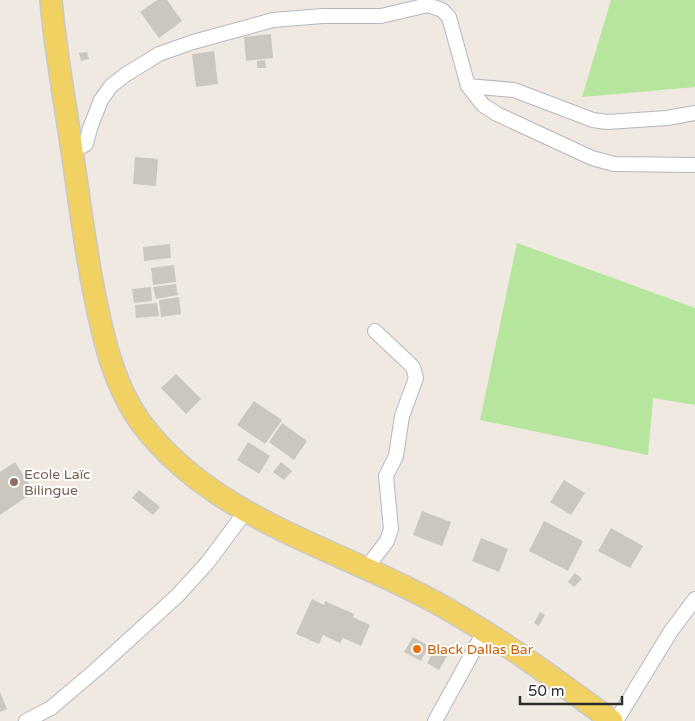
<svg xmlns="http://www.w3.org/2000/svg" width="695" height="721" viewBox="0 0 695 721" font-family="'Varela Round',sans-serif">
<rect width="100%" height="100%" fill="#efe9e1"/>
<!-- green -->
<path fill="#b6e59e" d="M611 0H695V87L582 97Z
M517 243 695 308V405L653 398 648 455 480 420Z"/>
<!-- building -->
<path fill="#cbc7bf" d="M157 0H167L182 21 159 38 140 12Z
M271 34 273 58 246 61 244 37Z
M214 51 218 84 196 87 192 54Z
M87 52 89 59 81 61 79 53Z
M265 60 266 68H257V61Z
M135 157 158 159 156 186 133 184Z
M170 244 171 258 144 261 143 247Z
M174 265 176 282 153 285 151 268Z
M176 284 178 295 156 299 153 287Z
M151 287 152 301 134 303 132 289Z
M179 297 181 314 161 317 159 300Z
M157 303 159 316 136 318 135 305Z
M176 374 201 399 186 414 161 388Z
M254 401 282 420 265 444 237 425Z
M282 423 307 441 294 460 269 442Z
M248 442 270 456 259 474 237 460Z
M15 462 34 492 0 515V472Z
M281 462 292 471 284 480 273 472Z
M564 480 585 493 571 515 550 502Z
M139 490 160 507 153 515 132 498Z
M422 511 451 522 442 546 413 535Z
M544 521 583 541 568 571 529 551Z
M611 528 643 546 630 568 598 551Z
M481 538 508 549 499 572 472 561Z
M575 573 582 579 574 587 568 582Z
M312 599 324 605 325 601 354 614 353 617 370 625 361 646 343 638 340 643 323 635 319 644 296 634Z
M540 612 545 615 539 626 534 623Z
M413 637 429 646 421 661 404 652Z
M435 649 447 656 439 670 427 663Z
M0 692 7 709 0 712Z"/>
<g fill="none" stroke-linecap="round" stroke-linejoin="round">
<!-- minor casing -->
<g stroke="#b4b7c1" stroke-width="16">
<path id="minor" d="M468 86 514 90 593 120 607 122 667 118 695 113
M72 152 86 144 90 128 101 100 111 86 125 75 159 54 193 42 273 20 323 16H381L428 5 442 10 449 17 468 86 483 105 497 114 592 158 614 164 695 165
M367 567 387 541 391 529 386 476 396 456 402 416 416 378 413 367 375 331
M26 721 51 708 98 668 178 595 208 562 246 511
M435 721 485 630
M616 721 671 631 695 599"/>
</g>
<!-- primary casing -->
<g stroke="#c9c9c9" stroke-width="24">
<path id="primary" d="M51 0C55 48 64 96 71 144 79 197 85 250 96 302 105 345 115 387 141 423 212 518 334 547 433 601 497 636 554 678 612 721"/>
</g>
<!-- minor -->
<use href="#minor" stroke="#fff" stroke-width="14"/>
<!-- primary -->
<use href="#primary" stroke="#f2d163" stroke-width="21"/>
</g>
<!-- markers -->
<circle fill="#8d6e63" stroke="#fff" stroke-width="2" cx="14" cy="482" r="5"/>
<circle fill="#e8710a" stroke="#fff" stroke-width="2" cx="417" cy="649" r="5"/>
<g text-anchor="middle" stroke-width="4" stroke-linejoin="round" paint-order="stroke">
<!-- education labels -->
<g font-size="14" fill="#785e54" stroke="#fff" text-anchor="start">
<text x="24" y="479">Ecole Laïc<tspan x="24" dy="16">Bilingue</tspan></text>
</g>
<!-- food labels -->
<g font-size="14" fill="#c56008" stroke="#fff" text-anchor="start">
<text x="427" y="654">Black Dallas Bar</text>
</g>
</g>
<!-- scale -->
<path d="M520 696v8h102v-8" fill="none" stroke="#2e2e2e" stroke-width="2.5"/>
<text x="528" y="696" font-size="15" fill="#2e2e2e" stroke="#ffffff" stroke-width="4" paint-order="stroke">50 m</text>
</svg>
